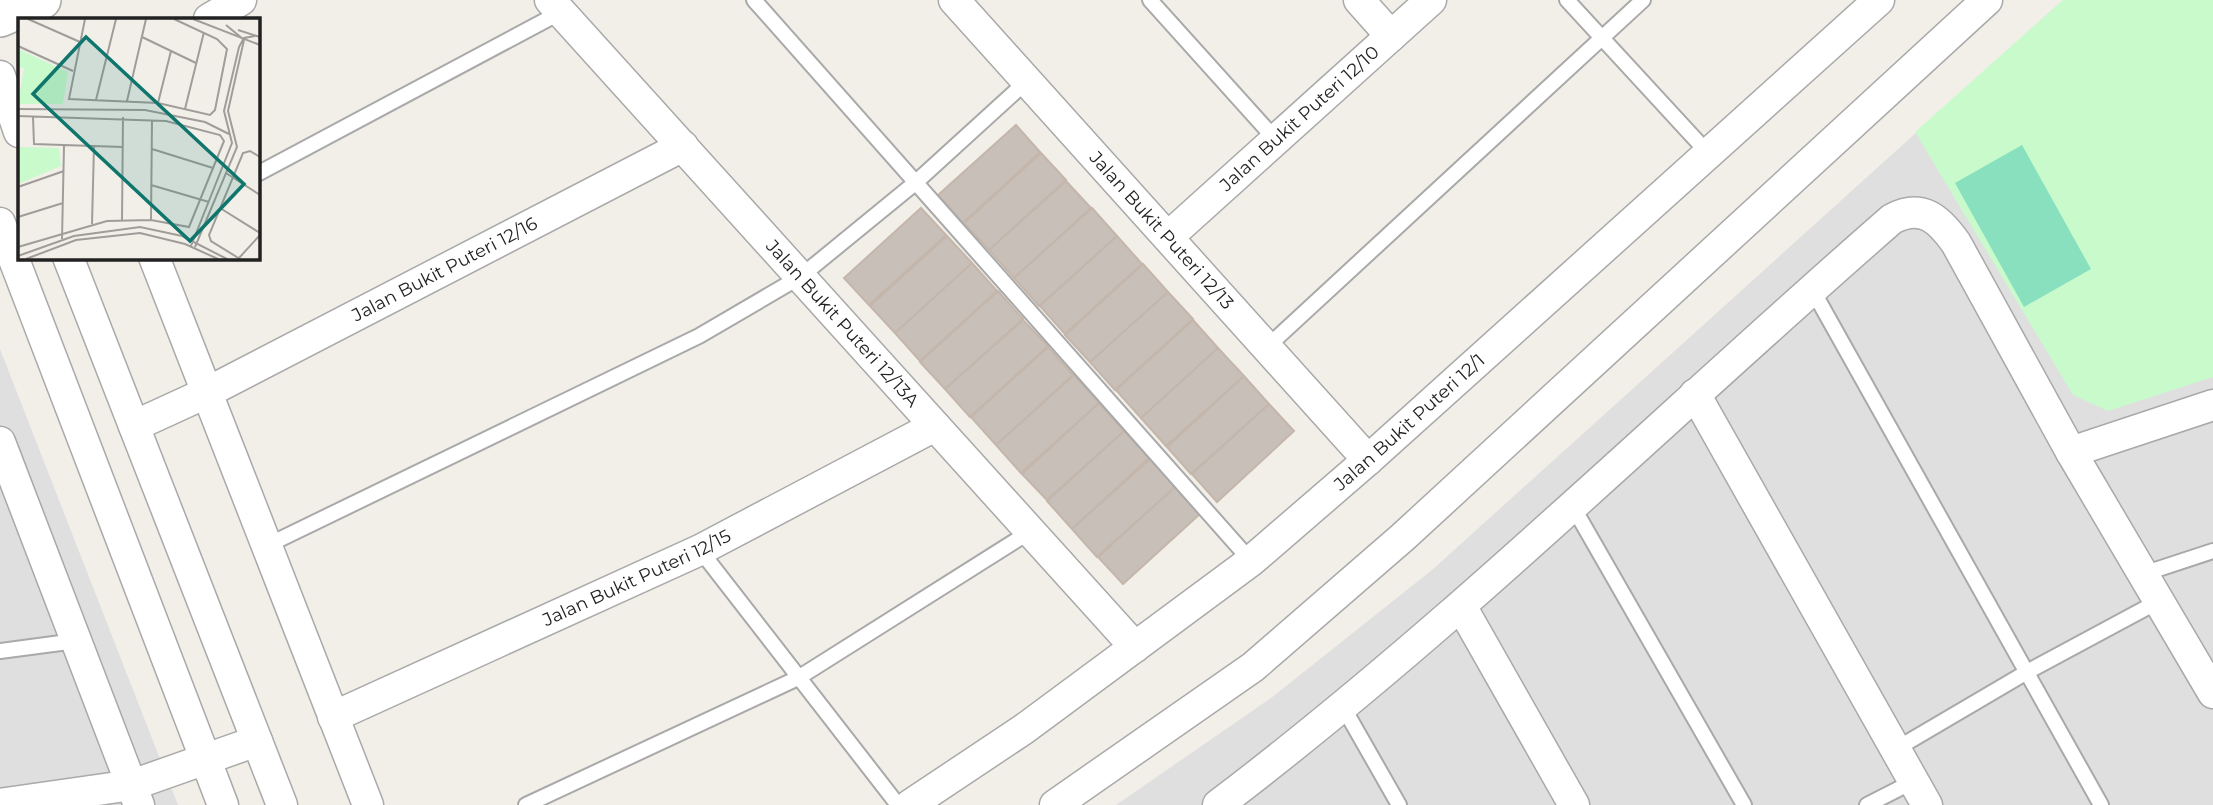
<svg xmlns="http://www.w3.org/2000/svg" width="2213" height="805" font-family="Montserrat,sans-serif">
  <rect width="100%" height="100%" fill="#f2efe9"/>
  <path fill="#e0dfdf" d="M2063,0h150v805h-1097l155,-107 161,-128z
    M0,349l178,456h-178z"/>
  <path fill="#c8facc" d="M2063,0h150v377l-105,34 -35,-16 -158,-263z"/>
  <path fill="#88e0be" d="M2022,145l69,124 -67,38 -69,-124z"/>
  <path fill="#c7bfb8" stroke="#c4b6ab" stroke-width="2" d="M1016,125l24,27 -77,71 -25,-28z
    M1041,153l25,27 -77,70 -25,-27z
    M1066,181l25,27 -77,70 -25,-28z
    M921,208l25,27 -77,70 -25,-27z
    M1092,208l25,28 -78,70 -25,-28z
    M947,236l25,27 -77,70 -25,-27z
    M1117,236l25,28 -77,70 -25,-28z
    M972,263l25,28 -77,70 -25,-28z
    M1143,264l25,28 -78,70 -25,-27z
    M998,291l25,28 -78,70 -25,-27z
    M1168,292l25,27 -78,71 -25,-28z
    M1023,320l25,26 -78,71 -25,-28z
    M1193,320l25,28 -77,70 -25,-28z
    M1048,347l25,28 -77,70 -25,-28z
    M1218,348l26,28 -78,70 -25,-28z
    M1074,375l25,28 -78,70 -25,-28z
    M1244,376l25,28 -78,70 -24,-27z
    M1099,403l25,28 -77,69 -25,-26z
    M1269,404l25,27 -77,71 -25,-28z
    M1124,431l25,27 -77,71 -25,-28z
    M1150,459l25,28 -78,70 -25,-28z
    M1175,487l25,27 -77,70 -25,-27z"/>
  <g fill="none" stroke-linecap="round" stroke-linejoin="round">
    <defs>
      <path id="service" d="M754,0l497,561
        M1150,0l126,140
        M1567,0l141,153
        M257,174l304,-162
        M1812,289l289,516
        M1267,347l376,-347
        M1572,505l172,300
        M266,546l433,-210 101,-59 115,-94 112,-102
        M700,550l198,255
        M2143,574l70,-23
        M0,651l76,-10
        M1342,705l57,100
        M1896,749l131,-77 132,-71
        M526,805l272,-127 233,-147
        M1867,805l47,-24"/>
      <g id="minor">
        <path id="s1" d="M550,0l585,647"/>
        <path id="s2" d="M954,0l414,460"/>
        <path d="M1359,0l32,36"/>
        <path d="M209,19l32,-19"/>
        <path d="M0,76l19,56"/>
        <path d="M0,223l223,582"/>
        <path id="s3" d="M1168,237l263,-237"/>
        <path d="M68,257l214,548"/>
        <path d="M154,257l214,548"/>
        <path d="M1695,394l232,411"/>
        <path id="s4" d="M134,426l72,-33 477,-247"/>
        <path d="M0,442l139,363"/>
        <path d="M2071,452l142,-47"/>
        <path d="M1461,606l113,199"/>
        <path id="s5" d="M333,717l367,-167 235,-124"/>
        <path d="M0,804l132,-19 125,-44"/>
        <path id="s6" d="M910,805l114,-76 227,-168 117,-101 511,-460"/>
        <path d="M1055,805l198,-138 150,-130 584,-537"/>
        <path d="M1218,805c237,-180 450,-391 674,-586 30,-16 47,0 64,24l115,209 142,241"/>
      </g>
      <path id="tertiary" d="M0,18l42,-18"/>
    </defs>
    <use href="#service" stroke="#a9a9a9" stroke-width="18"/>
    <use href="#minor" stroke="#a9a9a9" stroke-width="33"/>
    <use href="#tertiary" stroke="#a9a9a9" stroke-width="40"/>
    <use href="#service" stroke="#fff" stroke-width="14"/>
    <use href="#minor" stroke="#fff" stroke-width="30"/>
    <use href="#tertiary" stroke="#fff" stroke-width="37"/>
  </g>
  <g text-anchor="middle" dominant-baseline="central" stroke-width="6" stroke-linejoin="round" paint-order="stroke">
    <g font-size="18" fill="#222" stroke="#fff">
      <text stroke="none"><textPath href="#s3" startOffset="177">Jalan Bukit Puteri 12/10</textPath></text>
      <text stroke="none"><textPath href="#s2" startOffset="310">Jalan Bukit Puteri 12/13</textPath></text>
      <text stroke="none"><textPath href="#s4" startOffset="348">Jalan Bukit Puteri 12/16</textPath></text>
      <text stroke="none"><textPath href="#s1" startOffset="436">Jalan Bukit Puteri 12/13A</textPath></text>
      <text stroke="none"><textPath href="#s6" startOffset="630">Jalan Bukit Puteri 12/1</textPath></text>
      <text stroke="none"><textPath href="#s5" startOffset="334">Jalan Bukit Puteri 12/15</textPath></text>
    </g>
  </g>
  <g transform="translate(18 18)">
    <rect width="242" height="242" fill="#f2efe9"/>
    <path d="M0,31l50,23 -5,32h-45l6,-36 -6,-1zM0,129l41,1 2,18 -43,18z" fill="#c8facc"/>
    <path fill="none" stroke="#9f9d99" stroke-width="2" d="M10,1l52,23M67,1l-16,80 89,4 52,12 5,-5 12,-61 -10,-10 -43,-20M175,1l67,26M220,12l22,7M124,19l54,26M0,28l55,25M78,82l20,-81M109,83l19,-82M140,85l13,-52M0,91l127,1 60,12 24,12M167,91l19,-77M0,98l148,5 54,14 4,6 -35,86 -38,-7 -44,1 -89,26M15,99l1,27 89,3M134,131l61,19M208,155l34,22M133,167l58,17M0,169l46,-16M202,190l40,25M0,199l45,-14M104,202l1,-103M133,202l1,-100M74,206l2,-78M44,221l2,-93M173,228l41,-103 -8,-32 15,-64 5,-9 11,-2M177,229l42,-100 -9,-36 16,-71 -18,-15M0,238l56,-20 66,-9 42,9 45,23M221,240l21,-23M8,241l50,-19 64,-7 45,11 33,15M222,241l-29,-18 -2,-6 34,-82 7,-2 10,6"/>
    <path fill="#0f766e" fill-opacity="0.15" stroke="#0f766e" stroke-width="3.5" d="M68,19l158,147 -54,57 -157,-147z"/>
    <rect width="242" height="242" fill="none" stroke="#222" stroke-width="3.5"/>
  </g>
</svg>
